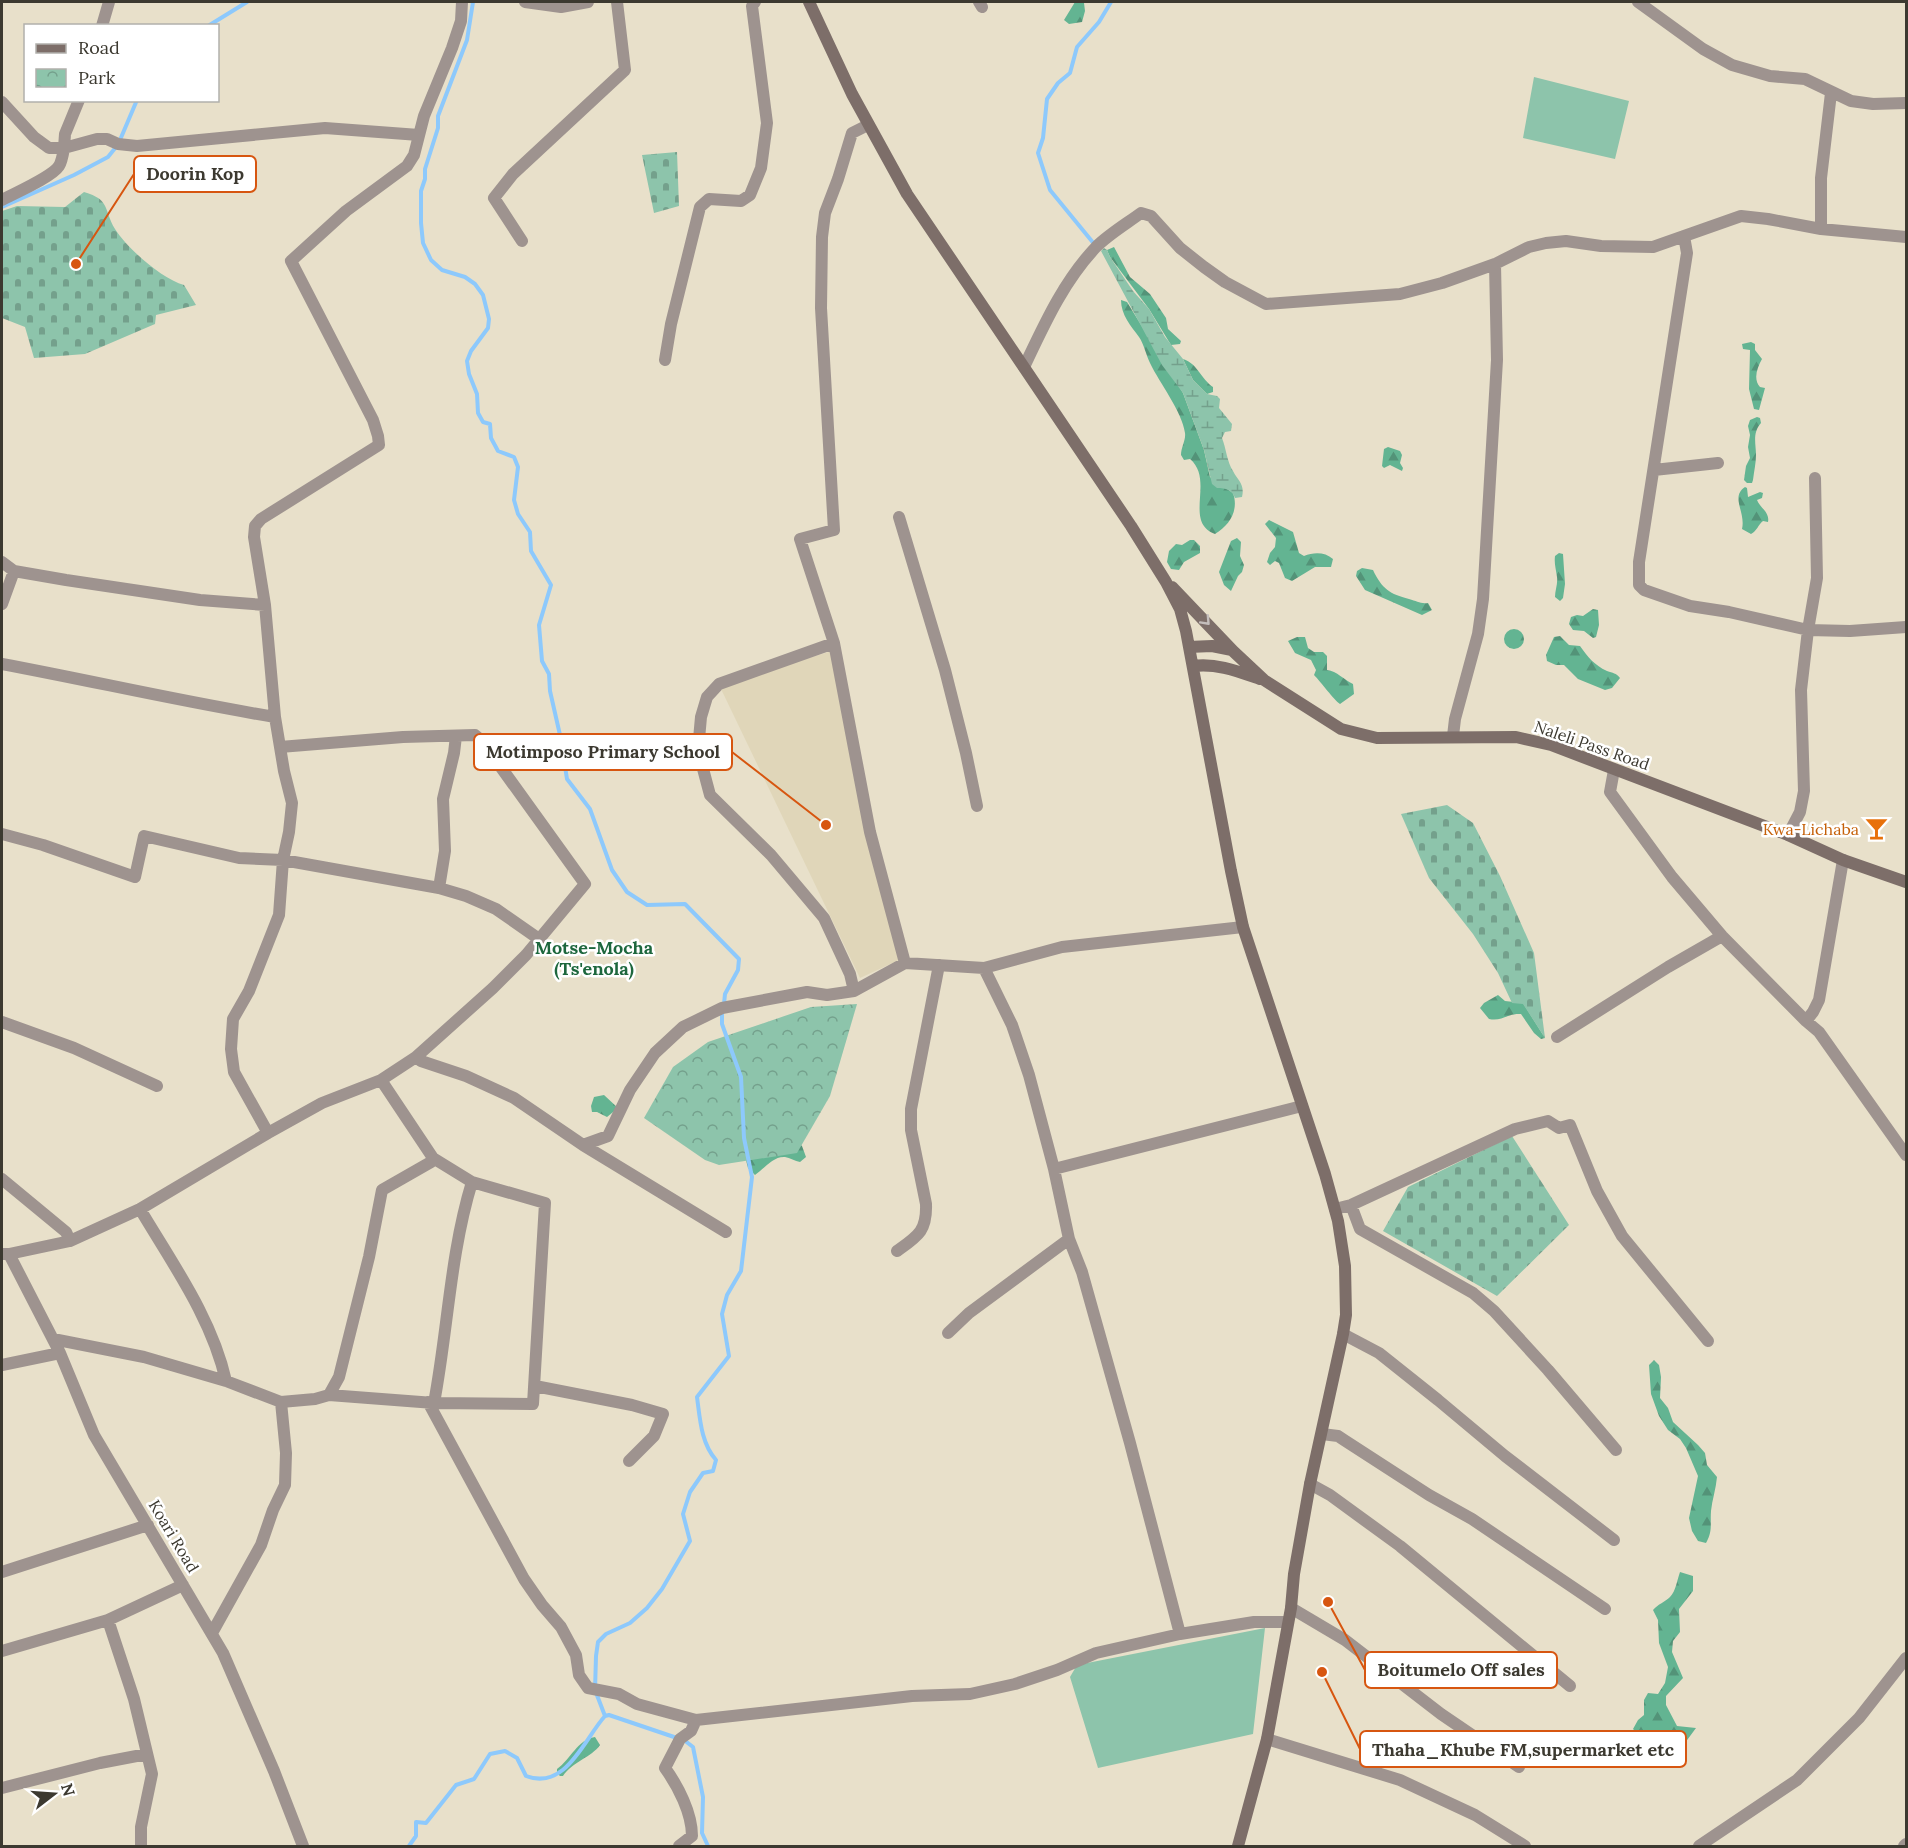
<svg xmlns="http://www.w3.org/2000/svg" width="1908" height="1848" font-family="Lora,serif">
  <defs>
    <pattern id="forest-firs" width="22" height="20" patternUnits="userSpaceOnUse" patternTransform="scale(1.5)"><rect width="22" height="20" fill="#63b492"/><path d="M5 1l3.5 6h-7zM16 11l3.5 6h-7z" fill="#539378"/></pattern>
    <pattern id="wetland-marsh" width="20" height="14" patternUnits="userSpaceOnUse" patternTransform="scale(1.5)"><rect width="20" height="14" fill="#8dc4ab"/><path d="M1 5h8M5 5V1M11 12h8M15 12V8" fill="none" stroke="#74a08c"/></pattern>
    <pattern id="cemetery-stones" width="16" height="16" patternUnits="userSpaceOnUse" patternTransform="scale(1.5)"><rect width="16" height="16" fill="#8dc4ab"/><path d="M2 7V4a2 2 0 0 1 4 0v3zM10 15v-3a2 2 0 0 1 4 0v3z" fill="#74a08c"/></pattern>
    <pattern id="park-crowns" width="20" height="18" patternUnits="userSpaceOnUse" patternTransform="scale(1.5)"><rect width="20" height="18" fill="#8dc4ab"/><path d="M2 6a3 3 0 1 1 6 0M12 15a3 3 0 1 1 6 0" fill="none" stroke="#74a08c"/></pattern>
  </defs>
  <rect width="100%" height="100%" fill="#e8e0ca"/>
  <path fill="#e0d6b9" d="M832,651l67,309 -39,18 -139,-289 45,-18z"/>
  <path fill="#8dc4ab" d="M1534,77l95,24 -14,58 -92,-21z
    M1265,1628l-12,106 -155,34 -28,-91 7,-12z"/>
  <path fill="url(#forest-firs)" d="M1075,2l9,1 1,8 -3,11 -13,2 -5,-4z
    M1114,247l16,30 20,17 16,24 2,11 13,12 -1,3 -9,1 -22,-36 -39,-52 -3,-7z
    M1121,300l6,2 56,91 21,57 6,27 23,16c6,17 -3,32 -18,41 -32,-12 0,-54 -25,-75l-6,1 -3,-5c0,-8 5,-15 4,-22 -3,-22 -25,-49 -35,-70 -4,-8 -6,-19 -11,-26 -8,-11 -18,-22 -18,-37z
    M1751,342l4,2v6l7,9c-5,9 -9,20 -2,28l5,1 -6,22 -5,-1 -5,-20 1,-39 -7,-1 -1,-5z
    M1183,359c15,5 18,20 30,28v5l-6,2 -14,-14z
    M1757,417l3,1 1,5c-9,10 -5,21 -5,32 0,8 -2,16 -3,25l-1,3h-5l-3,-3 2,-14 4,-8 -2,-11 2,-12 -2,-9 2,-6z
    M1388,447l12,4 2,4 -2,8 3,5 -1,3 -12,-6 -6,3 -2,-2 2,-17z
    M1745,487l2,1 1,9 12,-5 3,1 -1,5 -5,2c3,8 13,12 11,22l-5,-1c-5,4 -6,10 -12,13l-9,-5c4,-17 -12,-32 3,-42z
    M1269,520l24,12 6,21 5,3c10,-4 21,-4 29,3l-2,8h-16l-23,14 -7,-3 -6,-15 -4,-2 -5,4 -3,-3 3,-9 5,-6 1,-9 -11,-14z
    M1237,538l4,4 -1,14 4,9 -2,7 -4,4 -7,15 -7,-6 -5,-13 12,-31z
    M1190,540h4l6,6v7l-16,9 -5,8 -8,-1 -4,-7 2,-11 7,-7 6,1z
    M1559,553l4,1 2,30 -2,14 -3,3 -5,-4c0,-7 3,-13 2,-20 -1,-8 -3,-13 -2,-21z
    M1362,568l11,2c9,19 17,24 36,29 8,2 11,5 19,4l4,7 -10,5 -57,-25 -9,-14 1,-5z
    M1593,609l5,1 1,15 -3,12 -3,1 -9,-7 -11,-1 -4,-6 2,-7 6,-2 6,1z
    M1504 639a10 10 0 1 1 20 0a10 10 0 1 1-20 0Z
    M1560,636l9,9 11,1c8,11 14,19 27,25 6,2 9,2 13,7l-8,10 -7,2 -27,-11 -14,-14h-8l-9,-4 -1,-6 8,-18z
    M1297,637h8l3,11 6,4h9l4,4v14c10,1 17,10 26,14l1,10 -14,10c-6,-4 -19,-22 -26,-29l2,-5 -5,-10 -16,-7 -7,-12z
    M1498,995l7,6 18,2 22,35 -4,1 -7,-6 -13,-19c-14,-1 -19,8 -32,5l-9,-11 4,-5z
    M604,1095l14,13 -11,9 -10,-5h-5l-1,-6 3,-9z
    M792,1136l10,10 4,11 -6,5c-5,-1 -10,-4 -15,-5 -12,-1 -21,12 -30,18l-7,-7 -3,-12z
    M1654,1360l5,5 2,12 -1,21 8,10 5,14 25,23 7,8 2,12 10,12c-1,12 -5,23 -6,34 -1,13 2,20 -5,32l-8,-2 -6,-10 -3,-13 9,-42 -12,-28 -6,-9 -12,-9 -9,-14 -8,-22 -2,-29z
    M1680,1572l13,4v15l-14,18 1,23 -7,9 -1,11 11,26 -17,18v9l11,21 19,2 -17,23 -5,12 -12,-3 -9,4 -4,-11v-8l-16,-16 5,-9 6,-5v-15l4,-7 10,1 7,-11 3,-16 -9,-24 -1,-23 -5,-10c5,-6 12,-8 17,-13 6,-6 7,-17 10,-25z
    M595,1737l5,8c-8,12 -28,17 -37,31h-3l-3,-3v-4c14,-10 20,-29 38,-32z"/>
  <path fill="url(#wetland-marsh)" d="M1104,248l3,2 3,7 23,34 16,18 16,28 18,22 10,21 14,14 10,2 3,3 -1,9 13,16 -1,7 -6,1 -3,6c4,10 5,24 11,33 5,10 12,13 9,26l-7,1c-3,-8 -9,-10 -18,-10l-5,-4 -8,-34 -21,-57 -21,-28 -61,-114z"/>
  <path fill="url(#cemetery-stones)" d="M677,152l2,54 -25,7 -12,-58z
    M84,192c27,8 19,17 31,37 12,19 47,50 69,56l12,20 -40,10 -1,9 -70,30 -51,4 -9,-31 -23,-9v-107l15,-5 48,1z
    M1447,805l26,18 27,53 34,77 11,85 -22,-34 -11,-1 -14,-30 -25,-39 -44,-56 -28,-64z
    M1512,1136l57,89 -72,71 -114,-65 25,-44z"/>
  <path fill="url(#park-crowns)" d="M857,1004l-27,92 -33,57 -78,12 -14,-5 -61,-42 29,-51 35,-25 103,-35z"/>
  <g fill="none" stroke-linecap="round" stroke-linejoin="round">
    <path stroke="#8dc9fc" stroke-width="4" d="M473,2l-6,38 -29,76v12l-13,41v10l-4,12v32l2,20 8,17 11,10 23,7 10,7 8,11 6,24 -1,9 -17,23 -4,10 2,13 8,20 1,19 5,9 7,2 1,14 7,13 16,6 4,10 -4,33 4,14 12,18 1,19 20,34 -12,40 3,36 7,13 1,17 10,44 7,44 23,30 22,61 15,22 20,13 38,-1 54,55 -1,11 -13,24 -1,10
      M208,26l39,-24
      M120,140l17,-40
      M2,207l72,-32 34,-18 8,-10
      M1095,245l-45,-55 -12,-37 5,-15 4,-39 11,-16 12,-10 7,-26 22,-25 12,-20
      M605,1716l4,-1 68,23
      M684,1740l9,7 10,50 -1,36 6,13
      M409,1846l7,-10v-14l10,1 30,-38 18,-6 16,-25 15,-3 12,7 9,18c40,15 58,-37 79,-60l-10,-26 1,-34 2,-14 8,-8 24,-11 17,-15 15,-19 28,-48 -7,-27 7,-22 13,-19 10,-2 3,-11c-15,-17 -16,-41 -19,-63l32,-41 -7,-42 5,-19 14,-24 11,-94 -8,-39 -3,-61 -19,-53v-13"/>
    <path stroke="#9e938f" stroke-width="12" d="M525,2l36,5 27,-5
      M979,2l3,5
      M1638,2l65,47 29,16 38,11 35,3 46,22 22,3 33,-1
      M102,26l7,-24
      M2,102l32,35 15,11h15l1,-14 14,-34
      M868,125l-16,8 -14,46 -13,34 -3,24 -1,71 13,222 -34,9 34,104 36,189 35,131
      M2,200c13,-7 50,-23 57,-34 3,-5 4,-12 5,-18l33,-9h10l11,5 19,2 188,-18 94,7
      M1821,229v-51l10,-85
      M1684,236l3,17 -48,309v23l5,5 46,16 39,6 79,18 42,1 56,-4
      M522,241l-28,-43 19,-24 112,-104 -8,-68
      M665,360l6,-36 29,-117 9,-8 32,2 9,-6 11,-27 6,-45 -15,-117 3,-4
      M1024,367c20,-42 39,-85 72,-120 13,-13 30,-23 45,-34l10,3 29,32 24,19 21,15 41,22 134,-10 42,-11 53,-19 34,-17 17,-4 20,-2 35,5 52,1 88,-31 27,3 53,10 85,8
      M1654,470l64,-7
      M899,517l46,153 21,83 11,53
      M2,562l12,9 52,9 134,20 65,5
      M2,604l12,-33
      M834,643l-115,41 -12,13 -6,20 -3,33 12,45 61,60 53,63 26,56 4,17
      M2,664c91,17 181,38 273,53
      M1453,736l2,-17 23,-85 5,-35 14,-239 -2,-96
      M1614,770l-4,22 62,85 50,59 84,85 13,11 87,123
      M2,834l41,11 92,32 9,-41 95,22 44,2 156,28 27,8 30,13 43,30
      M1788,835l12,-23 4,-21 -3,-101 7,-60 9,-52 -2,-100
      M439,888l6,-37 -2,-52 11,-46 2,-17
      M984,968l28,57 17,50 25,94 15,70 13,33 48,171 50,191
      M1806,1021l7,-9 6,-12 24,-140
      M2,1022l72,26 83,38
      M1557,1037l111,-70 54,-31
      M416,1057l5,4 45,15 48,22 69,47 143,87
      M268,1133l-34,-61 -3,-23 2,-30 16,-28 30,-76 4,-55 6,-28 3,-29 -8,-32 -9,-54 -10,-112 -11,-68 1,-11 6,-7 118,-74 -1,-9 -5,-16 -82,-159 55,-50 61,-45 7,-11 10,-39 28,-68 9,-27 1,-19
      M583,1145l25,-9 22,-46 25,-37 28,-26 39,-19 85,-16 20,3 27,-4 51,-28 79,5 78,-21 181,-20
      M1054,1169l248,-63
      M2,1179l64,53 4,9
      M1351,1205l9,24 113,64 21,18 54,59 68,80
      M140,1209c32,54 72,109 86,172
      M1335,1209l16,-4 164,-76 33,-8 11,7 11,-3 27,66 25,45 86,105
      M897,1251c21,-15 30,-20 29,-47l-15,-74v-21l28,-144
      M3,1254h6l51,99 34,82 129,218 51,118 29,75
      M9,1254l61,-13 70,-32 128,-76 54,-30 59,-23 35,-23 77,-69 33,-33 59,-71 -103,-143 -7,-6 -72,2 -123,10
      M948,1333l21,-20 100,-74
      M1343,1334l36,19 59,47 67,56 109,84
      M53,1339l91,18 82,24 55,21 34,-3 14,-4 105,8 99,1 12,-201 -73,-21 -39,-24 -52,-78
      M2,1365l58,-12
      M535,1386l97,19 31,9 -9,22 -25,25
      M329,1395l10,-18 30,-120 13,-67 49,-28 2,-4
      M428,1402l96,177 18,26 19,22 15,28 3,20 9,13 31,6 18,10 59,16 216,-24 58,-2 45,-10 42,-14 39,-17 84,-19 74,-12h33
      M434,1403c14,-74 16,-149 38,-221
      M1322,1434l16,2 6,4 85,55 43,24 133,90
      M1310,1484l20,11 70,51 170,140
      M2,1572l146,-47
      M1291,1608l54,32 96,74 78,53
      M108,1620l26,79 18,75 -11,53v19
      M212,1633l49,-88 12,-35 12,-25 1,-32 -5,-51
      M2,1651l106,-31 75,-35
      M1267,1739l133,41 75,35 50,31
      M2,1788l98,-25 47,-9
      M679,1846l13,-10c0,-23 -14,-50 -27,-68l15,-29 11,-8 5,-11
      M1699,1846l98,-66 62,-62 47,-60
      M1904,1846l2,-2"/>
    <path stroke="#7d6e69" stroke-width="12" d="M809,2l43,92 55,100 224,332 35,56 14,27 6,22 45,240 12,56 82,247 13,47 7,45 1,49 -3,19 -33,150 -16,90 -3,34 -24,131 -29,107
      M1172,587l61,64 31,29 77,49 36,9 139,-1 35,8 237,90 55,25 63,22
      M1189,647l23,-1 20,4
      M1193,666c24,-3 44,5 67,13"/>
  </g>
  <defs><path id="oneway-chevron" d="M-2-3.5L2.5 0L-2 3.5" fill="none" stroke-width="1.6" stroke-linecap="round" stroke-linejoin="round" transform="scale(1.5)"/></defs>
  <use stroke="#c4bebc" href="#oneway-chevron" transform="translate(1206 621) rotate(47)"/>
  <defs>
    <symbol id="bar-bare" viewBox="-9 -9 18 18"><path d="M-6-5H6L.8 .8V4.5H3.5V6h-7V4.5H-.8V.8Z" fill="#e8710a" stroke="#fff" stroke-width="2.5" paint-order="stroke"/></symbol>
  </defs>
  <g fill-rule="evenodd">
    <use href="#bar-bare" x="1860" y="812" width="33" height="33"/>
  </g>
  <g text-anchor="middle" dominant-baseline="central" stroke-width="5" stroke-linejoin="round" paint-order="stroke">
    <g font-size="16" fill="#3c3930" stroke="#fff">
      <text transform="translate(1592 745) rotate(19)">Naleli Pass Road</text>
      <text transform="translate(174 1536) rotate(59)">Koari Road</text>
    </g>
    <g font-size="16" fill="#c56008" stroke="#fff" text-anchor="end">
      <text x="1859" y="829">Kwa-Lichaba</text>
    </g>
    <g font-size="18" font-weight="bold" fill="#1d673d" stroke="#fff">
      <text x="594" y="947">Motse-Mocha<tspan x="594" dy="21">(Ts'enola)</tspan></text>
    </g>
  </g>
  <path fill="none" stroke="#d75610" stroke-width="2" d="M76 264L134 174M826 825L732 752M1328 1602L1365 1670M1322 1672L1360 1749"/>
  <g fill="#d75610" stroke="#fff" stroke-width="2">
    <circle cx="76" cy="264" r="6"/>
    <circle cx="826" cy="825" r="6"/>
    <circle cx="1328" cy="1602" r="6"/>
    <circle cx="1322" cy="1672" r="6"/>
  </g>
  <g fill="#fff" stroke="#d75610" stroke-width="2">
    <rect x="134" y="156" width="122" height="36" rx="6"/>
    <rect x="474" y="734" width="258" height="36" rx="6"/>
    <rect x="1365" y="1652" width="192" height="36" rx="6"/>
    <rect x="1360" y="1731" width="326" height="36" rx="6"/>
  </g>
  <g font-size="18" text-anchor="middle" font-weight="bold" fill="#3c3930">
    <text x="195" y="180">Doorin Kop</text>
    <text x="603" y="758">Motimposo Primary School</text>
    <text x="1461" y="1676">Boitumelo Off sales</text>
    <text x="1523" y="1756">Thaha_Khube FM,supermarket etc</text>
  </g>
  <rect width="1908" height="1848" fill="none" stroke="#3c3930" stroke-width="6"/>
  <rect x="24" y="24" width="195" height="78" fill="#ffffff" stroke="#b1b0ac" stroke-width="1.5"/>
  <rect x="36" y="44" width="30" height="9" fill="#7d6e69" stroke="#b1b0ac" stroke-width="1.5"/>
  <text x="78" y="54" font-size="18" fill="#3c3930">Road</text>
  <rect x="36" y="69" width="30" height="18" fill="url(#park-crowns)" stroke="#b1b0ac" stroke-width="1.5"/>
  <text x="78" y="84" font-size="18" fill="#3c3930">Park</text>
  <g transform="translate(54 1794) rotate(73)" stroke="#ffffff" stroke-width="4.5" paint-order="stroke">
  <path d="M0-4.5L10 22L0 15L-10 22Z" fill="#3c3930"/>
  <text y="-9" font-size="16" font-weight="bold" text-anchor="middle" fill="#3c3930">N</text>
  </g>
</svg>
